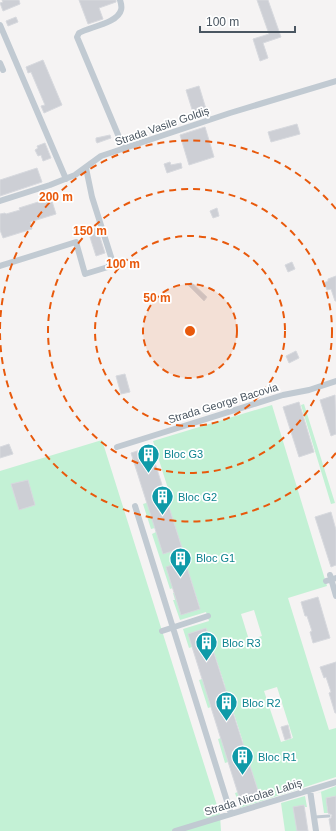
<svg xmlns="http://www.w3.org/2000/svg" width="336" height="831" font-family="Helvetica,sans-serif">
  <rect width="100%" height="100%" fill="#f5f3f3"/>
  <path fill="#c3f1d5" fill-rule="evenodd" d="M304,404l31,99 -4,1 -30,-99z
    M272,405l55,181 -39,12 41,132 7,-2v49l-96,31 -5,-15 3,-1 3,11 19,-6 -16,-51 -19,6 3,10 -3,1 -7,-24 3,-1 3,11 19,-7 -16,-50 -19,5 3,10 -3,1 -9,-28 3,-1 5,13 18,-6 -19,-58 -18,6 4,13 -3,1 -6,-19 26,-8 -3,-9 -26,8 -7,-20h2l-2,-7h1l26,15 -15,-47 -12,27 -3,1 -18,-55 4,-2 26,16 -15,-47 -12,27 -4,1 -8,-25 27,-9 -17,-54zM254,610l8,26 -13,4 -8,-26zM277,687l16,51 -12,4 -17,-51z
    M102,440l118,375 1,16h-221v-360z
    M336,786v10l-10,2 2,15h-4l-3,-21 -6,2z
    M305,796l2,11h-2l-1,-2 -7,26h-12l-4,-28z"/>
  <path fill="#cdcfd5" stroke="#d7d9de" d="M2,0h17l1,4 -17,7 -3,-8 3,-1z
    M79,0h37v2l-17,6 4,11 -15,5z
    M257,0h11l13,37 -18,6 5,15 -8,3 -7,-22 16,-5z
    M16,17l2,5 -10,4 -2,-5z
    M43,60l19,45 -18,8 -3,-7 4,-1 -14,-33 -3,1 -2,-6z
    M199,86l7,23 -5,2 1,5 -7,3 -9,-29z
    M297,124l3,10 -29,8 -3,-10z
    M205,127l9,30 -25,8 -9,-30z
    M110,135l1,3 -14,5 -1,-2v-3z
    M45,143l6,15 -8,3 -2,-6 -3,1 -3,-6 3,-2 -1,-2z
    M170,162l1,3 10,-2 1,5 -15,5 -3,-9z
    M37,168l5,14 -42,14v-16z
    M51,198l5,16 -26,8 2,7 -29,9 -3,-8v-16l5,-1 1,1 14,-4 -1,-2z
    M217,208l2,8 -6,2 -3,-7z
    M97,228l8,25 -9,3 -8,-25z
    M292,262l3,7 -7,3 -3,-7z
    M336,276v25h-1l-4,-12 -4,1 -3,-7 4,-2v-2z
    M191,282l16,15 -3,4 -16,-16z
    M296,351l3,7 -10,5 -3,-7z
    M125,374l5,18 -9,2 -5,-18z
    M335,395l1,39 -5,2 -11,-36z
    M299,402l15,50 -15,5 -16,-50z
    M9,444l4,10 -13,4v-11z
    M150,447l32,101 -19,6 -32,-101z
    M28,480l7,25 -16,5 -8,-26z
    M331,512l5,18v35l-5,2 -16,-50z
    M185,561l15,48 -19,6 -15,-48z
    M318,597l12,41 -17,5 -3,-11 2,-1 -5,-15h-2l-4,-14z
    M206,628l54,169 -19,6 -53,-169z
    M336,662v51h-1l-6,-20 2,-1 -5,-15 -2,1 -4,-11z
    M288,725l3,13 -6,2 -4,-13z
    M336,796v35h-5l-2,-12 2,-1 1,-3 -4,-2 -2,-15z
    M304,805l4,26h-11l-4,-24z"/>
  <g fill="none" stroke-linecap="round" stroke-linejoin="round">
    <path stroke="#c1cad2" stroke-width="3" d="M315,817l14,-1"/>
    <path stroke="#c1cad2" stroke-width="6" d="M120,0c1,3 2,7 1,10 -3,13 -32,17 -42,23l-2,4 47,112
      M0,25l66,154
      M0,63l3,7
      M0,201l50,-16 25,-10 26,-19 129,-43 106,-32
      M0,266l76,-24 9,32 23,-7 4,-7 -20,-63 -6,-29
      M117,447l166,-52 26,-5 27,-9
      M135,506l96,308
      M330,575l6,21
      M326,581l10,-3
      M162,631l46,-15
      M310,790l6,41
      M175,831l161,-49"/>
  </g>
  <circle cx="190" cy="331" r="47" fill="#e8590c" fill-opacity=".12"/>
  <g fill="none" stroke="#e8590c" stroke-width="2" stroke-dasharray="7 5">
    <circle cx="190" cy="331" r="47"/>
    <circle cx="190" cy="331" r="95"/>
    <circle cx="190" cy="331" r="142"/>
    <path d="M336 453A190 190 0 0 1 0 333M0 329A190 190 0 0 1 336 209"/>
  </g>
  <defs>
    <symbol id="building-pin" viewBox="-11 -11 22 30"><path d="M0 17L-7.5 6A9.5 9.5 0 1 1 7.5 6Z" fill="#0f9aa8" stroke="#fff"/><path d="M-4-6H4V6H1V3H-1V6H-4ZM-2.5-4.3h1.7v1.8h-1.7ZM.8-4.3h1.7v1.8H.8ZM-2.5-1h1.7V.8h-1.7ZM.8-1h1.7V.8H.8Z" fill="#fff"/></symbol>
  </defs>
  <g fill-rule="evenodd">
    <use href="#building-pin" x="136" y="442" width="25" height="34"/>
    <use href="#building-pin" x="150" y="484" width="25" height="34"/>
    <use href="#building-pin" x="168" y="546" width="25" height="34"/>
    <use href="#building-pin" x="194" y="630" width="25" height="34"/>
    <use href="#building-pin" x="214" y="690" width="25" height="34"/>
    <use href="#building-pin" x="230" y="744" width="25" height="34"/>
  </g>
  <g text-anchor="middle" dominant-baseline="central" stroke-width="3.5" stroke-linejoin="round" paint-order="stroke">
    <g font-size="11" fill="#4a5661" stroke="#fff">
      <text transform="translate(162 126) rotate(-19)">Strada Vasile Goldiș</text>
      <text transform="translate(223 403) rotate(-17)">Strada George Bacovia</text>
      <text transform="translate(253 797) rotate(-17)">Strada Nicolae Labiș</text>
    </g>
    <g font-size="11" fill="#0d838f" stroke="#fff" text-anchor="start">
      <text x="164" y="454">Bloc G3</text>
      <text x="178" y="497">Bloc G2</text>
      <text x="196" y="558">Bloc G1</text>
      <text x="222" y="643">Bloc R3</text>
      <text x="242" y="703">Bloc R2</text>
      <text x="258" y="757">Bloc R1</text>
    </g>
  </g>
  <circle cx="190" cy="331" r="6" fill="#e8590c" stroke="#fff" stroke-width="2"/>
  <g font-size="12" text-anchor="middle" font-weight="bold" fill="#e8590c" stroke="#fff" stroke-width="3.5" stroke-linejoin="round" paint-order="stroke">
    <text x="56" y="201">200 m</text>
    <text x="90" y="235">150 m</text>
    <text x="123" y="268">100 m</text>
    <text x="157" y="302">50 m</text>
  </g>
  <path d="M200 26v6h95v-6" fill="none" stroke="#4a5661" stroke-width="2"/>
  <text x="206" y="26" font-size="12" fill="#4a5661" stroke="#ffffff" stroke-width="3" paint-order="stroke">100 m</text>
</svg>
